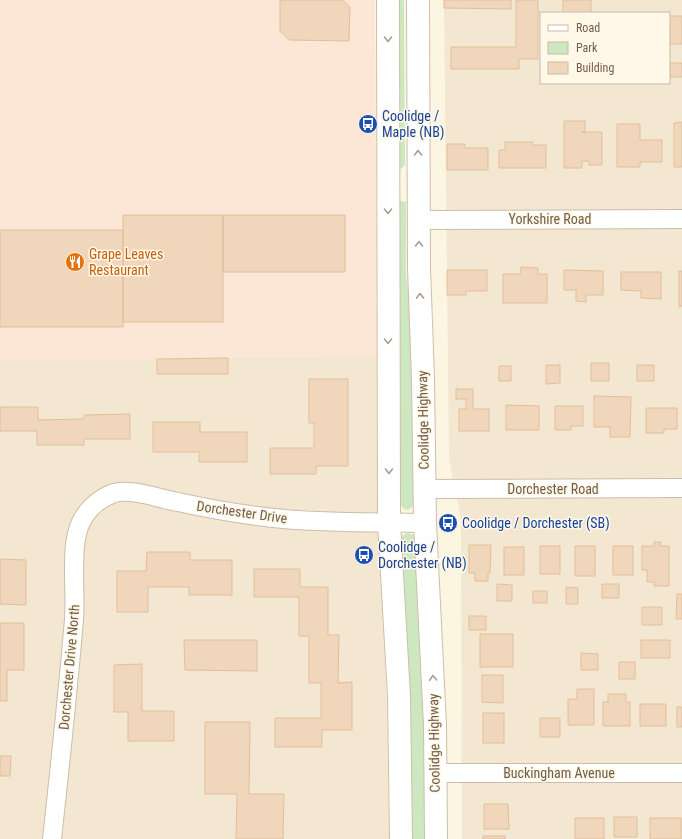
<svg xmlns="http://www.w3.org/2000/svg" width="682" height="839" font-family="'Roboto Condensed',sans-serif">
  <rect width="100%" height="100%" fill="#fbf5e2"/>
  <path fill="#f3e7d1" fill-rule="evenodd" d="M444,0h238v839h-220l-1,-320 -12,-60zM541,13h128v70h-128z
    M377,357l1,105 9,250 2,127h-389v-480z"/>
  <path fill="#fce6d6" d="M0,0h375l2,357 -377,2z"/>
  <path fill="#cde8c1" d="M396,0h8l1,165 -4,4h-2z
    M397,200l9,2v73l5,39 4,191 -7,5 -4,-1 -5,-5z
    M407,533l7,2 2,5 8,163 3,136h-16l-11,-302z"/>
  <path fill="#f0d6ba" stroke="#e2be9b" d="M280,0h63l7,7 -1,34 -60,-1 -9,-9z
    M444,0h67v9l-67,-1z
    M516,0h22v59h-19v10h-68v-22h65z
    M563,0h28v13h-28z
    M669,16h13v28h-13z
    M669,63h13v14h-13z
    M564,121h21v11h-3h20v33h-13v-4h-7v7h-18z
    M682,122v45h-8v-44z
    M617,124h23v16h22v22h-22v5h-23z
    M505,142h28l-1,3h14v23h-47v-18h6z
    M447,144h18v4h23v22h-41z
    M123,215h100v107h-100z
    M223,215h122v57h-122z
    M0,230h123v97h-123z
    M521,267l17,1v6h9v29h-44v-29h17z
    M447,270h40v21h-21v4h-19z
    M564,270l39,1v24h-17v7l-10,-1v-11h-12z
    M679,271h3v35l-3,1z
    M621,272h40v27l-20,-1v-7l-20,-1z
    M228,358v16h-71v-15z
    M591,363h18v18h-18z
    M546,365h14v18l-14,1z
    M637,365h17v16h-17z
    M499,366h12v15h-12z
    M309,379h39v87h-32v8h-46v-26h44v-25h-5z
    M456,389h17v20h16v22h-30v-22h7v-10h-10z
    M594,396l37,1 -1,40h-20v-10h-16z
    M506,405l33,1v24h-33z
    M555,406h28v20h-12v4h-16z
    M0,407h38v13l46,-1v-4l46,-1v25h-46v6h-47v-14h-37z
    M646,408h31v21h-13v4h-18z
    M153,422h47v10h47v30h-48v-10h-46z
    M654,542h7l-1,4h9v40h-15v-4h-7v-12h-5v-24h12z
    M469,545h22l-1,28h-2v8h-13v-8h-6z
    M540,546h20v28h-20z
    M575,546h20v30h-20z
    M613,546h20v29h-20z
    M504,547h20v28h-20z
    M147,552h43v8h42v35h-43v-8h-41v25h-31v-41h29z
    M0,559l26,1v45l-26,-1z
    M254,569h46v18h28v48h11l-1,48 14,-1v48h-30v17h-47v-29h46v-35h-12v-47h-10v-39h-45z
    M497,584l15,1v16h-15z
    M602,584h17v14h-17z
    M566,587l12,1v16h-12z
    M533,591h14v12h-14z
    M677,594h5v25h-6z
    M642,607h20v18h-20z
    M469,616h17v14h-17z
    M0,623h24v47h-17v31h-7z
    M480,634h33v33h-33z
    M184,640h73v31l-72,-1z
    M641,640h29v18h-29z
    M581,653l17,1v16h-17z
    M619,662h16v17h-16z
    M142,664v47h32v30h-46v-29h-14v-47z
    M482,675h21v28l-21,-1z
    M577,689h17v36h-26v-26h9z
    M608,694h18v8h4v24h-27v-24h5z
    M640,704h26v22h-26z
    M677,707h5v20h-5z
    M483,713h21v30h-21z
    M540,718h20v19h-20z
    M205,722h45l-1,72h35l-1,45h-47l1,-45h-32z
    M0,756h11l-1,20h-10z
    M484,804h24l1,25h-25z
    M614,817h23v20h-23z
    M575,818h29v21h-29z
    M650,818h31v21h-31z
    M483,836h22v3h-22z"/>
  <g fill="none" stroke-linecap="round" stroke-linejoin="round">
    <defs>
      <path id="street" d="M419,220l263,-1
        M424,489l258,-1
        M435,773h247
        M52,839c8,-73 16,-147 22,-220 2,-26 -3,-61 3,-85 4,-19 18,-34 37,-41 17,-5 46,6 64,9 46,10 93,18 141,19 35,2 70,1 106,2"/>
      <path id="secondary" d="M388,0l1,522 10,174 2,143
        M418,0l1,268 4,110 2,145 10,202 1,114"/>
    </defs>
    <use href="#street" stroke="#ccbda9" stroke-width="20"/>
    <use href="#secondary" stroke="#cfbea7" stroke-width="24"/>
    <use href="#street" stroke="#fff" stroke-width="18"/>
    <use href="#secondary" stroke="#fff" stroke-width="22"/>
  </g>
  <defs><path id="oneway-chevron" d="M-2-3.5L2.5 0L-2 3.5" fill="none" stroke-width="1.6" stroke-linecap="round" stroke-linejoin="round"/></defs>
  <g stroke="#aa9e92">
    <use href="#oneway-chevron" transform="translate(388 39) rotate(90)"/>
    <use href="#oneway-chevron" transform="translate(418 153) rotate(-90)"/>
    <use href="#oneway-chevron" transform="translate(388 211) rotate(90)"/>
    <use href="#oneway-chevron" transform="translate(419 244) rotate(-90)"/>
    <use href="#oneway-chevron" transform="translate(420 296) rotate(-92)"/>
    <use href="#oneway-chevron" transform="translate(388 341) rotate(90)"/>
    <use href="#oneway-chevron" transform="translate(389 471) rotate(90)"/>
    <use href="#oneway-chevron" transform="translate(433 678) rotate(-93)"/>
  </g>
  <defs>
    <symbol id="bus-disc" viewBox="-11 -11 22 22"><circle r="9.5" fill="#1a4fb4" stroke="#fff8e8"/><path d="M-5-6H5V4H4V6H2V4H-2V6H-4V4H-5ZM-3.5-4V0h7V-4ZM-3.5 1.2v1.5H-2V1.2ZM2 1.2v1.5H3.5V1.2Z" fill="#fff"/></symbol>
    <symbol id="restaurant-disc" viewBox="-11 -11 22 22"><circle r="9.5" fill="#e8710a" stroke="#fff8e8"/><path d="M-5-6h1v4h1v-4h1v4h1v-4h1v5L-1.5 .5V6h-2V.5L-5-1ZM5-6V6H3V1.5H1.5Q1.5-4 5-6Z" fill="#fff"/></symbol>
  </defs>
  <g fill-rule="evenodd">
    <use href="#bus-disc" x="357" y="113" width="22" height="22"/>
    <use href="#restaurant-disc" x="64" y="251" width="22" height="22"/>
    <use href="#bus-disc" x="437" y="512" width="22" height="22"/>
    <use href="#bus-disc" x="353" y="544" width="22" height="22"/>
  </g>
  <g text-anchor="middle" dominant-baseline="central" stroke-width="3" stroke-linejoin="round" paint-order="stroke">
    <g font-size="14" fill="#164399" stroke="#fff8e8" text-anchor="start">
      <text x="382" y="116">Coolidge /<tspan x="382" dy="16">Maple (NB)</tspan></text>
      <text x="462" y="523">Coolidge / Dorchester (SB)</text>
      <text x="378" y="547">Coolidge /<tspan x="378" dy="16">Dorchester (NB)</tspan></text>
    </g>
    <g font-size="14" fill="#725d49" stroke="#fff8e8">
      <text x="550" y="219">Yorkshire Road</text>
      <text transform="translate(423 420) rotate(-91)">Coolidge Highway</text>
      <text x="553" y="489">Dorchester Road</text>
      <text transform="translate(242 512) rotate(8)">Dorchester Drive</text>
      <text transform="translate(69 667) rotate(-85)">Dorchester Drive North</text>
      <text transform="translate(434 743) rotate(-91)">Coolidge Highway</text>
      <text x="559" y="773">Buckingham Avenue</text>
    </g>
    <g font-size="14" fill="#c56008" stroke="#fff8e8" text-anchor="start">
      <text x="89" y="254">Grape Leaves<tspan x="89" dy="16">Restaurant</tspan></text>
    </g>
  </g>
  <rect x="540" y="12" width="130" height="72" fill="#fff8e8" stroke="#c7baa8"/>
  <rect x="548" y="25" width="20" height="6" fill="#ffffff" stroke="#c7baa8"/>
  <text x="576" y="32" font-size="12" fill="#725d49">Road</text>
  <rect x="548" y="42" width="20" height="12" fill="#cde8c1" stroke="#c7baa8"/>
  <text x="576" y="52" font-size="12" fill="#725d49">Park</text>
  <rect x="548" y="62" width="20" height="12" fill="#f0d6ba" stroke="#c7baa8"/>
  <text x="576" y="72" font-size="12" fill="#725d49">Building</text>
</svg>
